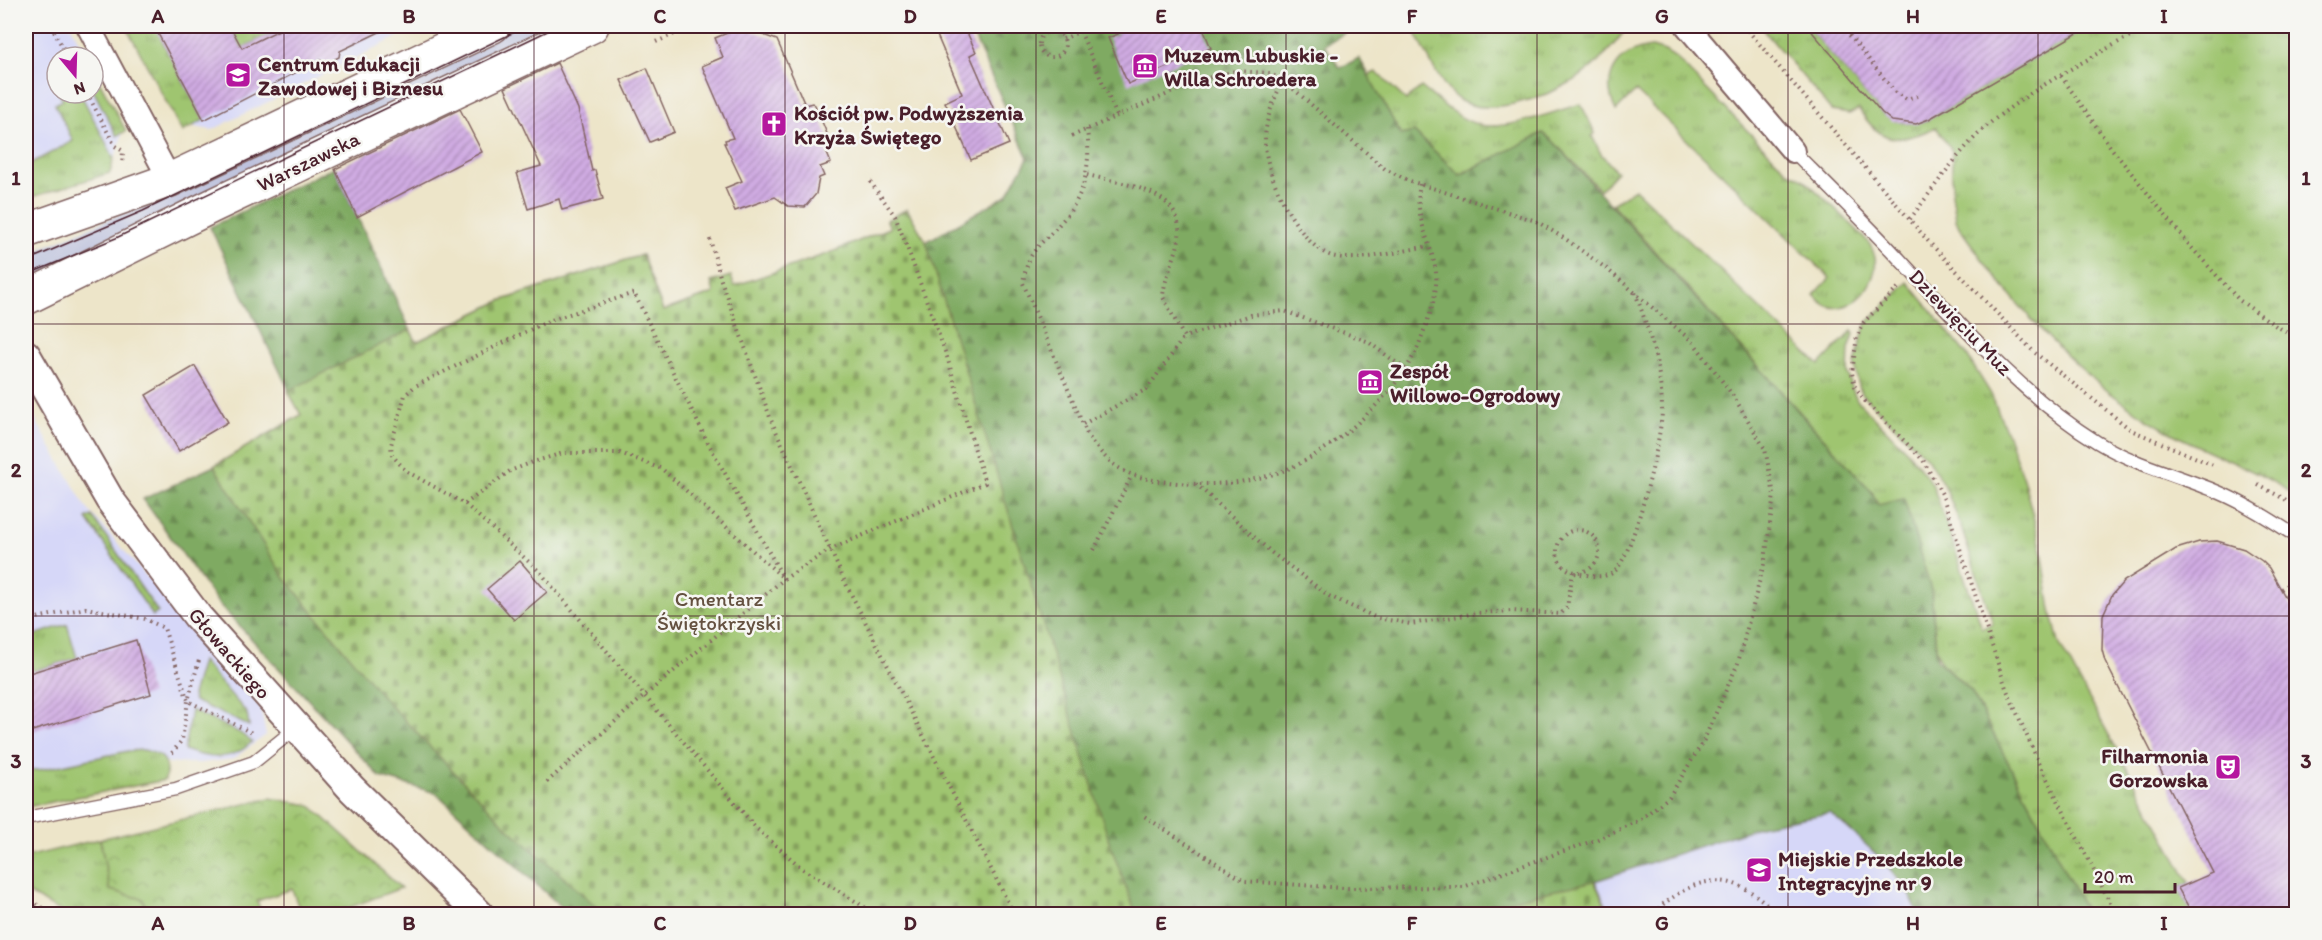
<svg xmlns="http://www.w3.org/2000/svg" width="2322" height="940" font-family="Itim,sans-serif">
  <defs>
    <pattern id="grass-tufts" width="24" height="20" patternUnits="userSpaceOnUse" patternTransform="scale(1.5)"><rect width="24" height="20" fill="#9fc570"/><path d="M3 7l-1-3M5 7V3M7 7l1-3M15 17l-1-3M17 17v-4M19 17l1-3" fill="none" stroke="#849f5c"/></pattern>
    <pattern id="forest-firs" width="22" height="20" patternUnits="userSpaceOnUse" patternTransform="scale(1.5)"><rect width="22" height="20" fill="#7faa62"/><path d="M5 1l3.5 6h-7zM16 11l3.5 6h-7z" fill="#6a8a51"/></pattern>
    <pattern id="cemetery-stones" width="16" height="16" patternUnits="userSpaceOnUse" patternTransform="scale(1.5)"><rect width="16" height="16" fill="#9fc570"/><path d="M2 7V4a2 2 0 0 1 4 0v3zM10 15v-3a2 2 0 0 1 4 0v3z" fill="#849f5c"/></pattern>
    <pattern id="park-crowns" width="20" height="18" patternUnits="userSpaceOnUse" patternTransform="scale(1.5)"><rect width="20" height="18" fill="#9fc570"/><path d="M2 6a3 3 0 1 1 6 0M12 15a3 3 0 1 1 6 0" fill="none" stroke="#849f5c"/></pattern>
    <pattern id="building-hatch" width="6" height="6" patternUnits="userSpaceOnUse" patternTransform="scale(1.5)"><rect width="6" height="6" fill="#d0ace3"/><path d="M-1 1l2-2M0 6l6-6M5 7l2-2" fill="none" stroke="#ab8bb8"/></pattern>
  </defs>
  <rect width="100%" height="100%" fill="#f6f6f2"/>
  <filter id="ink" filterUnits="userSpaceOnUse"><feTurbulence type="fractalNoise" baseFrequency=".0167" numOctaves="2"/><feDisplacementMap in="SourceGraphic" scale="12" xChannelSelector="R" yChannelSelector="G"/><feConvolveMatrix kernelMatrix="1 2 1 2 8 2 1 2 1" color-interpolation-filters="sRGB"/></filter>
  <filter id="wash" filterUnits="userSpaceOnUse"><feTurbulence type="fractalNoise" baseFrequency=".008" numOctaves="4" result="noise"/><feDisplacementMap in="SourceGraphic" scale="24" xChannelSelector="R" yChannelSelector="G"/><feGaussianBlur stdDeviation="1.35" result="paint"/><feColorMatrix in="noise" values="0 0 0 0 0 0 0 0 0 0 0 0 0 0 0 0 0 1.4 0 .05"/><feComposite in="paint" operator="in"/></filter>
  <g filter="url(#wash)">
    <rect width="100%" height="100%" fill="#ede5c9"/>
    <path fill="#d6d7f8" d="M26,26h45l16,31h-30v36h36v-24l31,60 -14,44 -84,26z
      M131,26h288l-207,104 -29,-5z
      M26,404l60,103 174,199 6,29 -33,24 -33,4h-44l-130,17z
      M1830,813l52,46 33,45 4,10h-309l-16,-33 170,-56z"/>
    <path fill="#bec2dd" d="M509,26h59l-542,257v-28l129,-56z"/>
    <path fill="url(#grass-tufts)" stroke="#74724e" stroke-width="1.5" d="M126,26h28l50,94 -22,12z
      M230,26h57l-45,22z
      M1412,26h216c-14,20 -34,42 -55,55 -27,16 -86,37 -114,19 -20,-13 -35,-54 -47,-74z
      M1760,26h47l75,87c14,11 28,13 45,7l163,-94h206v470c-40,-27 -87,-42 -130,-66 -85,-48 -152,-123 -207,-203l-3,-7 -4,-26v-43l-16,-24c-36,17 -55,18 -77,-18l-10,5 -17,-3z
      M1652,47l13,4 11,7 112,114c5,2 9,3 13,6 7,4 66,60 69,67 2,3 4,9 5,13 5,24 -26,61 -51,46 -4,-2 -7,-6 -10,-9l16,-17 -194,-187 -20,20c-16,-33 0,-60 36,-64z
      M1359,58l10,17 7,-3 30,28 15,-13c17,13 37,33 59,38 30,5 72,-13 101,-21l14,29 -3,3 9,18 16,18 -17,18 -47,-49 -10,-8 -83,42 -46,-43 -13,3z
      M93,75l4,2 29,54 -9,5 -24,-46z
      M59,93h21l34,65 -4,15 -84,26v-33l47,-25 -18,-37 8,-4z
      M1635,189l184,176 33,-34 2,3 -5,15 -1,25 4,14 5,12 51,52 24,31 50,145 11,-5 -34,-102 -14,-34 -18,-29 -66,-65 -4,-15 -2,-14 10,-39 43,-43 58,72 25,40 17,41 17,50 17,66 9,59 8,33 130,240 -11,5 15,26h-106l-116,-223 -30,-28 -5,-15 -5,-58 -53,-85 -6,-13 -260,-288z
      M92,516l66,96 -5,4 -66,-97z
      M67,624l10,34 -44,13 -7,-26v-7z
      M202,661l45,52 2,13 -55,-25 -2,-6z
      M191,710l49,23 12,9c-21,20 -43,17 -68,8z
      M144,750c20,5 25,9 21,30l-139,27v-37h13l89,-19z
      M100,839l10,51 33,9 5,15h-83l-39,-22v-35z"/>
    <path fill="url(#forest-firs)" stroke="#646446" stroke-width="1.5" d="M969,26h387l-32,19 16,23 19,-10 42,77 13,-3 46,43 83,-42 10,8 319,351 6,13 26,-6 27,91 6,70 34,31 116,223h-168c-17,-42 -55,-71 -89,-101l-66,12 -169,56 15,33h-1041l-133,-121 -56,-16 -162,-174 -75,-104 71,-33 87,-51 -91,-188 124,-60 82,175 84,-41 142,-46 21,56 167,-58 60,-25 -3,-8 20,-11 19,33 81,-47 21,-37z"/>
    <path fill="url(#cemetery-stones)" stroke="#74724e" stroke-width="1.5" d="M907,209l19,33 184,602 26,70h-531l-97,-86 -120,-125 -104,-126 -70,-111 87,-51 -13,-24 122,-61 7,12 83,-41 142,-46 21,56 51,-18 -3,-11 20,-6 3,10 96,-33 60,-25 -3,-8z
      M1594,881l16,33h-157z"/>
    <path fill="url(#park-crowns)" stroke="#74724e" stroke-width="1.5" d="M270,798l40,7 91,83 -69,26h-31l-9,-25 -35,12 5,13h-114l-5,-15 -33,-9 -10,-51z"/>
    <g id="blocks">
      <path fill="url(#building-hatch)" d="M154,26h76l12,22 45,-22h105l-52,25 -1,6 -12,6 -7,-3 -116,60z
        M933,26h31l12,26 -6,3 39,89 -38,16 -26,-58 17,-8z
        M1114,26h88l9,22 -83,36 -20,-46 10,-4z
        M1807,26h283l-161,93 -13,5 -24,-3 -10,-8z
        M742,27l35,13 28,65 7,-2 3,2 18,43 -7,3 5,12 -11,4 4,9 -5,2 -3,16 -11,13 -17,-1 -13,-9 -40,14 -10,-23 17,-7 -18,-38h2l-1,-3 8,-2 -31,-72 21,-9 -8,-19z
        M557,63l21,46 14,62 3,-1 8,29 -41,11 -3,-11 -31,10 -11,-36 24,-7 -36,-78z
        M647,68l27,64 -24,10 -29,-62z
        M460,109l22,43 -125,65 -22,-48z
        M195,366l33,56 -49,29 -33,-56z
        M2217,541l27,8 18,12 7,7 27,48v299h-103l-15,-27 35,-15 -108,-212 -3,-11 1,-35 9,-20 12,-14 52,-32 23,-7z
        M520,561l27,31 -33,28 -27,-31z
        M136,640l15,54 -125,39v-59z"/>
    </g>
  </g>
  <g filter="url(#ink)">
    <use href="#blocks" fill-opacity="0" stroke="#836462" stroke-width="1.5"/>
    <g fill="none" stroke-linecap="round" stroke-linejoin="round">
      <defs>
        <path id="service" d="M1793,151c37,37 75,74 111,113 60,64 118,131 193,178 38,23 80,33 121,50 28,12 53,28 78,44
          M26,818l150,-29 78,-27 42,-34"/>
        <path id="minor" d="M88,26l82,154
          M1687,26l106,125"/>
        <path id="tertiary" d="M26,355l84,145 88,117 154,172 127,125"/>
        <path id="secondary" d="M26,231l144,-51 323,-154
          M26,298l186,-92 380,-180"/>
      </defs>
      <use href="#service" stroke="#836462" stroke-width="15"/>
      <use href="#minor" stroke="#836462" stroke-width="26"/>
      <use href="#tertiary" stroke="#836462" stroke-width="32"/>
      <use href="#secondary" stroke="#836462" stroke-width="36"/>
      <path stroke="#836462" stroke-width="4" stroke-dasharray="1.5 4.5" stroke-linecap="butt" d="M51,26l17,31
        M730,26l2,4
        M1078,26l39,90 86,-37 32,-8 35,2 20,13 95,83 25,12 126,40 31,19 40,29 87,74 40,54 31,52 9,46 -9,65 -27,103 -35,79 -34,55 -31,24 -40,18 -135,48 -119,1 -100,-7 -103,-67
        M1744,26l184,215 106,111 97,78 82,35
        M1842,26l53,66 11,7 11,-3
        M1039 44a13 13 0 1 1 26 0a13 13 0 1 1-26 0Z
        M1063,39l18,-8
        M656,42l37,-16
        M2061,76l51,73 78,97 49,54 37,26 20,11
        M1283,81c-10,20 -18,39 -18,61 0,33 34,104 67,114 26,7 69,-5 96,-10
        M87,93l28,53 8,5 -1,14
        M1087,129c4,34 -1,66 -25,92 -21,25 -34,27 -39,62l64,151c26,39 46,45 91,49 38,3 77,0 112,-15 46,-19 111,-78 129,-124 8,-22 19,-47 17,-71 -4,-31 -23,-56 -16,-89
        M1072,136l45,-20
        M1087,175c37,9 102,15 91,69 -4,18 -14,35 -15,53l21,40 67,-22 33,-4 83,30 38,28
        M1910,219c28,-36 55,-79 93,-106 45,-34 97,-60 145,-87
        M710,239l11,41 50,140 74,162 169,332
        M1898,288l-34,34 -7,14 -5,37 3,13 10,15 58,59 19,34 64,194 32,73 78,153
        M1083,424l64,-35 37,-52
        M1196,484l76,69 57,43 48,22 34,6 66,-11 35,-2 49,3 6,-7 6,-35
        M2258,485l38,20
        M465,504l45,-33 23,-9 30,-9h57l42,16 120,108
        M1557 551a21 21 0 1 1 42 0a21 21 0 1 1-42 0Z
        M1094,550l38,-75
        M1575,573c13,2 29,7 40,-2 19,-17 48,-136 47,-163 -1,-42 -13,-77 -27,-116
        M2293,575l3,6
        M784,579l-77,-138 -73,-148 -86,28 -133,65 -10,9 -14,50 1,10 14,16 59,33 75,68 217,257 46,40 73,45
        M2281,589l8,-5 7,14
        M26,620l60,-12 59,11 19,9 24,73 66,33
        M172,753l10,-13 6,-39 11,-41
        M547,782l97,-86 140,-117 47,-30 154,-66 -38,-126 -40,-110 -12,-31 -26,-36
        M26,898l27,16
        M1656,914c3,-9 12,-13 20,-19 40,-26 70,-13 101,19"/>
      <use href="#service" stroke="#fff" stroke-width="12"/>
      <use href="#minor" stroke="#fff" stroke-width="22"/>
      <use href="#tertiary" stroke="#fff" stroke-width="28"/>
      <use href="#secondary" stroke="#fff" stroke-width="33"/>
      <path stroke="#4a1f2b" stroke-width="1.5" d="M26,261l117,-50 384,-185
        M26,275l90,-37 442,-212"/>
    </g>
  </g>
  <path fill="none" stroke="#4a1f2b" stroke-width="1.5" stroke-opacity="0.55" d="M284,26v888M534,26v888M785,26v888M1036,26v888M1286,26v888M1537,26v888M1788,26v888M2038,26v888M26,324h2270M26,616h2270"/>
  <defs>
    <symbol id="museum-square" viewBox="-11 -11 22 22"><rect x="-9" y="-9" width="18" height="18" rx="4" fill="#b5179e" stroke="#f6f6f2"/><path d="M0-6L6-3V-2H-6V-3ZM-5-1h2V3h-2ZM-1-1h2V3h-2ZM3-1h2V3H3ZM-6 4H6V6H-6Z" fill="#fff"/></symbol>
    <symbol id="school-square" viewBox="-11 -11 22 22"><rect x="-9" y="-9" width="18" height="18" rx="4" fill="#b5179e" stroke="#f6f6f2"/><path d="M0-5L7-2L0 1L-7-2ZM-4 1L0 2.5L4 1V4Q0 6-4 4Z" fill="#fff"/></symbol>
    <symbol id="church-square" viewBox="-11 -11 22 22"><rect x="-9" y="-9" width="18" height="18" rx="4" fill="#b5179e" stroke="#f6f6f2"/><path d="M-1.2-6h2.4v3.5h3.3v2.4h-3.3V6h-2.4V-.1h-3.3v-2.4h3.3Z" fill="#fff"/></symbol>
    <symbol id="theatre-square" viewBox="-11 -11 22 22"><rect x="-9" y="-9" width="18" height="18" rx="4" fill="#b5179e" stroke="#f6f6f2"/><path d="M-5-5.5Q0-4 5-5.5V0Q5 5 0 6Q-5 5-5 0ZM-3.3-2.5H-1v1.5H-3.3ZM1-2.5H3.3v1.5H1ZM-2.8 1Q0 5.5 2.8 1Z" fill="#fff"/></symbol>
  </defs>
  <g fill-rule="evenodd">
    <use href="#museum-square" x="1130" y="51" width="30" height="30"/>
    <use href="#school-square" x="223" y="60" width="30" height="30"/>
    <use href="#church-square" x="759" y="109" width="30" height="30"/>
    <use href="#museum-square" x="1355" y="367" width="30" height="30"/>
    <use href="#theatre-square" x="2213" y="752" width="30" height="30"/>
    <use href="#school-square" x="1744" y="855" width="30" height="30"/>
  </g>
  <g text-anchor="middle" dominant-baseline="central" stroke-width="5" stroke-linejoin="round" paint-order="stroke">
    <g font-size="21" font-weight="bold" fill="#4a1f2b" stroke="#f6f6f2" text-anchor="start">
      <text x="1164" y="54">Muzeum Lubuskie -<tspan x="1164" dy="24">Willa Schroedera</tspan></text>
      <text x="258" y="63">Centrum Edukacji<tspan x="258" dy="24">Zawodowej i Biznesu</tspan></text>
      <text x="794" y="112">Kościół pw. Podwyższenia<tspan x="794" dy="24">Krzyża Świętego</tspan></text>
      <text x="1390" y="370">Zespół<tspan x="1390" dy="24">Willowo-Ogrodowy</tspan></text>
      <text x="2208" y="755" text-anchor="end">Filharmonia<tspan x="2208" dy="24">Gorzowska</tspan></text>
      <text x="1778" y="858">Miejskie Przedszkole<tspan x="1778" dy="24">Integracyjne nr 9</tspan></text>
    </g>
    <g font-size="21" fill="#4a1f2b" stroke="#f6f6f2">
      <text transform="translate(308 161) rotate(-26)">Warszawska</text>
      <text transform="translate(1961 322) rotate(46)">Dziewięciu Muz</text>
      <text transform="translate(230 653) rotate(49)">Głowackiego</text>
    </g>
    <g font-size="21" fill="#645140" stroke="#f6f6f2">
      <text x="719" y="598">Cmentarz<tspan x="719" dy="24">Świętokrzyski</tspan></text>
    </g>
  </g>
  <rect width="2322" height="940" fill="none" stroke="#f6f6f2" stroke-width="66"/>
  <g transform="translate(75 75) rotate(161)"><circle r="28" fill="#f6f6f2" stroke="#b1a0a2" stroke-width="1.5"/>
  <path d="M0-4.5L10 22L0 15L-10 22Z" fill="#b5179e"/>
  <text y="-9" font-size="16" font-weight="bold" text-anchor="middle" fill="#4a1f2b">N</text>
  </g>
  <path d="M2085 883v9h90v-9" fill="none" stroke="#4a1f2b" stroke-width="3"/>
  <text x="2094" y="883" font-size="18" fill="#4a1f2b" stroke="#f6f6f2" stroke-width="4.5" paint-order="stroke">20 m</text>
  <rect x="33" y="33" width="2256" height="874" fill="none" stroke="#4a1f2b" stroke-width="2"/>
  <g font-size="20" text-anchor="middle" font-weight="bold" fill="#4a1f2b">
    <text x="158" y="23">A</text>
    <text x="409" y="23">B</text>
    <text x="660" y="23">C</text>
    <text x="910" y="23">D</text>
    <text x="1161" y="23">E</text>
    <text x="1412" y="23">F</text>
    <text x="1662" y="23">G</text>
    <text x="1913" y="23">H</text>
    <text x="2164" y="23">I</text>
    <text x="16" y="185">1</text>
    <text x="2306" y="185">1</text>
    <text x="16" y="477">2</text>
    <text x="2306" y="477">2</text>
    <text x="16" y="768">3</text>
    <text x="2306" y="768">3</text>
    <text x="158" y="930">A</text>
    <text x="409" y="930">B</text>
    <text x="660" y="930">C</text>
    <text x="910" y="930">D</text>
    <text x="1161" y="930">E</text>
    <text x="1412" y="930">F</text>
    <text x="1662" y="930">G</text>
    <text x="1913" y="930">H</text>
    <text x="2164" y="930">I</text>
  </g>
</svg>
